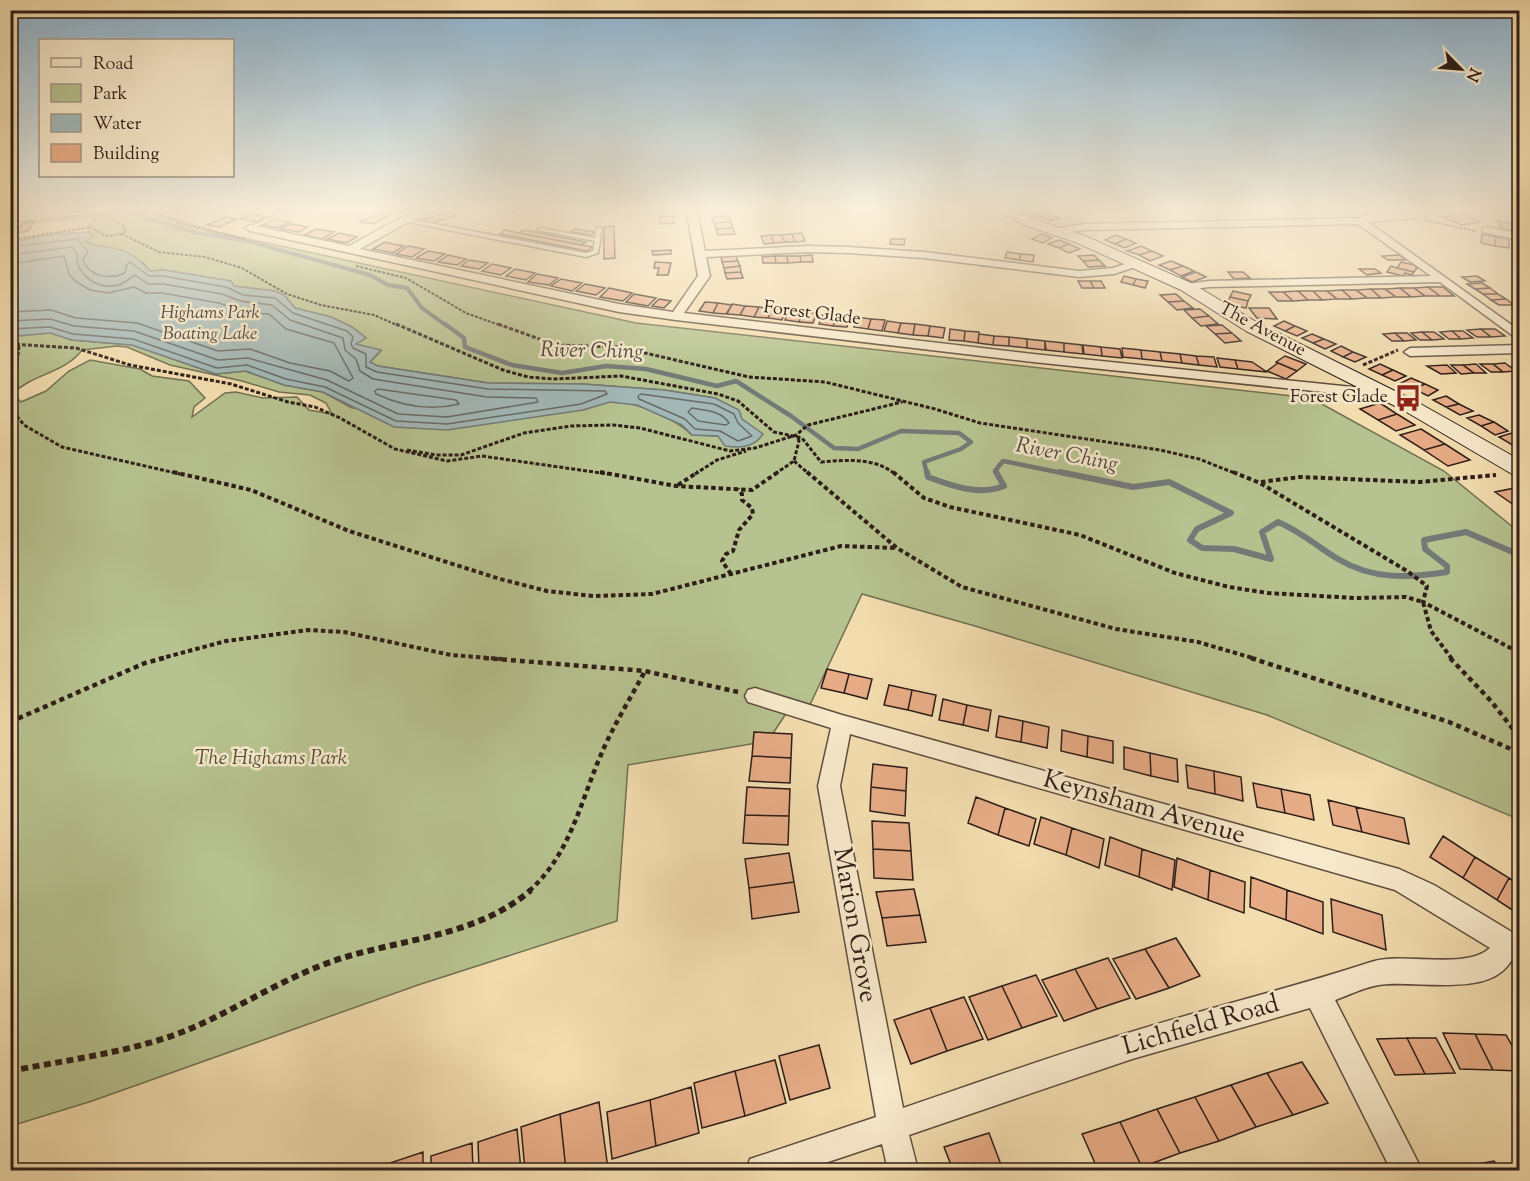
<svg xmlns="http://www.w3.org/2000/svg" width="1530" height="1181" font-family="'Sorts Mill Goudy',serif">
  <rect width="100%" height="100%" fill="#f3ddaf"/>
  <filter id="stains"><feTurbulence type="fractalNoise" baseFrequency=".00333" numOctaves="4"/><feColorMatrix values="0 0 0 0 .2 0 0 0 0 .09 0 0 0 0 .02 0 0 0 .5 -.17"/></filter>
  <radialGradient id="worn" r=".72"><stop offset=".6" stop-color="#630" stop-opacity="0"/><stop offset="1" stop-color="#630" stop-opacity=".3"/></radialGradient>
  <path fill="#b6c28f" stroke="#727054" stroke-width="1.5" fill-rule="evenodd" d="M147,210l69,22 420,91 675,75 133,73 75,61v290l-3,-4 -249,-103 -292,-89 -113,-32 -54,115 -15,-6 -25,38 -140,24 -11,156 -199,64 -326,116 -81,25v-792l6,2 33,-3 22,7 60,5 84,29 29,-3 39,14 39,7 29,16 231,2c8,-3 19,-8 27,-8 24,-2 66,17 82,33l26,1 24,-17 -27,-21 -51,-8 -81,-6 -95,-1 -110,-17 -9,-3 12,-12 -26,-7 11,-6 -14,-11 -21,-10 -36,-9 -11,-13 -9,-4 -41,-5 -4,-5 -66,-11 -14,1 -8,-9 -58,-21 10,-5 -5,-4 -1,-5 11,-11 -88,9zM117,346l10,1 43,18 72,16 37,11 31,3 16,8 6,11 -23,-4 -12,-13 -34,1 -27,-6 -11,1 -33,24 2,-10 11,-9 -16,-17 -37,-5 -12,-7 -50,-9 -21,11 -23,20 -25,11 -8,-9c20,-19 52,-20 69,-43z"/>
  <path fill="#a2b8b7" stroke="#747a78" stroke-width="1.5" d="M89,232l5,4 -10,6c11,5 22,4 34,7 12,3 24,13 32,22l14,-1 67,11 3,5 41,5 9,4 11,13 36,9 21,10 14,11 -10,6 25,6 -11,12 8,4 110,17 95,1 81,6 51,8 24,12 3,9 21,15c-9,14 -23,14 -38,12l-7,-10 -26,-1 -10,-10 -45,-20 -27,-3 -27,8 -136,20 -53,-3 -71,-35 -39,-7 -38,-14 -30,3 -84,-29 -60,-5 -22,-7 -33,3 -6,-2v-92l45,-8z"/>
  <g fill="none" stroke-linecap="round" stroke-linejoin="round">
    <path stroke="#686b68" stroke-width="1.5" d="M10,247l67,-8 11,12 -5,8c5,18 27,21 42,14l2,-9 3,-2 19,14h14l63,11 17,8 32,3 18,15 54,18 6,6 -2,7 2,4 13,6v13l11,5 111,17 117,2 2,3 -26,10 -134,20 -51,-3 -71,-34 -39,-8 -39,-14 -30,3 -84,-29 -60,-5 -23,-7 -40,2
      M10,255l62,-8 5,6c-2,22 20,37 42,32 6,-2 11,-7 16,-10l13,9h15l59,10 18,7 32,4 18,15 53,18 2,12 11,9 4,12 13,8 114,18 49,1 2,4 -91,15 -49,-3 -71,-34 -79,-22 -30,2 -84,-29 -60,-5 -24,-7 -40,2
      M10,264l54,-8 5,18 6,7 15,9 18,3 26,-6 12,6h16l57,10 29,10 21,1 17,15 48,14 19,35 -4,3 -19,-10 -40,-8 -40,-14 -32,2 -81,-28 -61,-5 -25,-8 -41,2
      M378,389l78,11 3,4c-28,7 -57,2 -83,-10l-1,-3z
      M641,394l73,10 20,10 4,9 14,13 -14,5 -18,-10 -25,-2 -10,-10 -46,-20 -1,-3z
      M692,408c13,2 30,3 37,15l-3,2 -28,-4 -10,-9z"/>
    <path stroke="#747a78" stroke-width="4" d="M128,212l65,20 54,9 123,34 18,10 19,3 15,20 25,18"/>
    <path stroke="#747a78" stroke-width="4.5" d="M445,324l19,14 1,9 47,18 50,8 44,-7 40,3 71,17 19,-5 55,35 43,32 24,1 43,-18 58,2 12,9 -10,7 -37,13 3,12
      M997,474l-2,-3 8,-10 64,13"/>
    <path stroke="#747a78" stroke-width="6" d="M927,472l1,5c24,9 51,19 76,9l-8,-14
      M1060,472l73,15 36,-5 62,31 -34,16 -7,11 12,8 32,1 37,10 -9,-27 16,-10c22,9 40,25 60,37 35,21 70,19 109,13v-6l-22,-17 -1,-9 42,-8 49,21 5,-1"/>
  </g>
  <path fill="#e7ac86" stroke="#2e1e19" stroke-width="1.5" d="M175,207l8,3 -12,4 -11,-3z
    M396,207h19l-23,7 -8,-3z
    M660,207h14v6h-23v-4h9z
    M1031,207l14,6 -8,3 -14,-6z
    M500,208h17l-2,5h-17z
    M727,210l2,6 -17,1 -2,-5z
    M450,212l6,4 -29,8 -5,-4z
    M1045,213l15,5 -8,3 -15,-5z
    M251,214l15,3 -9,5 -16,-3z
    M378,214l11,1 -15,9 -14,-2z
    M1464,214l17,8 -20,3 -18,-8z
    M674,216v7l-14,1 -1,-7z
    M729,216l2,6 -17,1 -2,-6z
    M226,217l11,2 -18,8 -12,-2z
    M274,219l16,3 -12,6 -16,-3z
    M1497,221l22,3 1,7 -18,-2z
    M34,222l-6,9 -11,2 6,-10z
    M731,222l2,6 -17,1 -2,-6z
    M291,224l17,3 -9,5 -18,-3z
    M614,226l1,32 -11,1v-32z
    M733,228l2,6 -17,1 -2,-6z
    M316,229l18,3 -12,7 -18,-4z
    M575,229l20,3 -4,3 -20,-3z
    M505,230l14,3 73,14 -5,4 -87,-17z
    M524,230l62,12 -5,3 -62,-12z
    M339,233l18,4 -11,6 -19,-4z
    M802,233l3,8 -10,1 -3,-8z
    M792,234l3,8h-10l-4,-7z
    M1041,234l11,4 -9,5 -11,-4z
    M1482,234l14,3 -1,9 -14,-3z
    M771,235l3,8 -10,1 -3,-8z
    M771,235h10l4,7 -11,1z
    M1116,235l10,4 -11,5 -10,-4z
    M1496,237l13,2v9l-14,-2z
    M891,239h14l-1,6 -14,-1z
    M1126,239l10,4 -11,5 -10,-4z
    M1059,240l10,4 -10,4 -11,-4z
    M385,242l8,2 11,2 -11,7 -20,-4z
    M1069,244l11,5 -11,4 -10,-5z
    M408,246l16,3 -12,8 -16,-3z
    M1141,246l11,5 -13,4 -12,-4z
    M671,250v4l-18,1 -1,-4z
    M428,251l17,3 -11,7 -18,-3z
    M1152,251l11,5 -13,5 -11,-6z
    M1007,252l14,2 -2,6 -14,-2z
    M1021,254l13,1 -1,7 -14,-2z
    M448,255l18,4 -9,6 -19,-3z
    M812,255l1,7h-12l-1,-6z
    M1094,255l5,5 -16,1 -5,-5z
    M1399,255l7,5h-18l-6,-4z
    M736,256l2,5 -16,1 -1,-5z
    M775,256h12l1,7h-12z
    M775,256l1,7h-13l-1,-6z
    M787,256h13l1,6 -13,1z
    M469,260l19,3 -9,6 -18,-3z
    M1099,260l6,6 -17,1 -5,-6z
    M738,261l2,5 -16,2 -2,-6z
    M1171,261l12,5 -13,4 -11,-5z
    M655,262l16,1 -3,12h-11l2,-7h-5z
    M1401,262l13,3 3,3 -3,4 -17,-4z
    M492,264l19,4 -10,7 -19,-4z
    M740,266l1,6 -16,1 -1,-5z
    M1183,266l11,5 -13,5 -11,-6z
    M1391,266l6,2 17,4 -2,3 -7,-2 -2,3 -16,-4z
    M515,269l20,4 -9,7 -20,-4z
    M1359,269h16l6,4 -14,2z
    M741,272l2,6 -16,1 -2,-6z
    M1196,272l10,5 -14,5 -10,-5z
    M1228,272h15l7,6 -16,1z
    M537,274l21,4 -9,7 -21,-3z
    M1124,276l12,3 -3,6 -12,-3z
    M1477,276l8,5 -15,1 -8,-5z
    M561,279l21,4 -10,8 -21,-5z
    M1136,279l12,2 -3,7 -12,-3z
    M1078,281h12l4,7h-12z
    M1090,281h11l4,7h-11z
    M1482,283l8,5 -15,1 -8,-5z
    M585,284l20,4 -9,7 -20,-4z
    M1428,287h15l11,9h-14z
    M1428,287l12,9h-15l-11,-8z
    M609,288l23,5 -9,8 -23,-4z
    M1400,288h14l11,8 -14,1z
    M1400,288l11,9h-15l-11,-8z
    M1490,288l8,6h-15l-8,-5z
    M1371,289h14l11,8 -15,1z
    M1371,289l10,9h-14l-11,-8z
    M1342,290h14l11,8 -15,1z
    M1342,290l10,9h-15l-10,-8z
    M1233,291l18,4 -3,6 -18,-4z
    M1298,291h15l9,9h-14z
    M1298,291l10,9 -15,1 -10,-9z
    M1313,291h14l10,8 -15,1z
    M1269,292h14l10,9h-15z
    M634,294l22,4 -8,8 -22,-4z
    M1176,294l8,7 -16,1 -8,-7z
    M1483,294h15l8,5 -15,1z
    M1230,297l18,4 -2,7 -19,-4z
    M659,299l12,2 -7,7 -12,-2z
    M1506,299l8,6h-15l-8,-5z
    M1184,301l9,7 -16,2 -9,-8z
    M705,302l13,1 -5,10 -14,-2z
    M718,303l14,2 -6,9 -13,-1z
    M732,304l13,2 -5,9 -13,-1z
    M745,306l14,1 -5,10 -14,-2z
    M759,307l13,2 -4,9 -14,-1z
    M1249,308h20l8,11 -20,-1z
    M772,309l14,1 -4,10 -14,-2z
    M1200,309l9,7 -17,2 -8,-8z
    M789,310l14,2 -4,10 -14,-2z
    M803,312l14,1 -4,10 -14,-1z
    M823,314l14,2 -4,10 -14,-2z
    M837,316l14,1 -4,10 -14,-1z
    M1209,316l9,8 -17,2 -9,-8z
    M857,317l14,2 -3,10 -14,-2z
    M871,319l14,1 -3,11 -14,-2z
    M887,321l14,2 -3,10 -14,-2z
    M1284,321l11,5 -10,5 -11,-5z
    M901,323l14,1 -2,11 -15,-2z
    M915,324l15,2 -2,10 -15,-1z
    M1222,325l10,8 -17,1 -9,-8z
    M930,326l15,2 -2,10 -15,-2z
    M1295,326l12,5 -10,5 -12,-5z
    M950,329l15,2 -1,10 -15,-1z
    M1481,329l10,8h-14l-10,-7z
    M1481,329h14l10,7 -14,1z
    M965,331l14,1 -1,11 -14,-2z
    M1452,331l9,8h-12l-9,-7z
    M1452,331h11l10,7 -12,1z
    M1422,332l10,8h-12l-9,-7z
    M1422,332h12l10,7 -12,1z
    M1232,333l9,8 -16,2 -10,-9z
    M1395,333l9,8h-12l-9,-7z
    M1395,333h12l9,7 -12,1z
    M979,334l15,2 -1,9 -15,-2z
    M1312,334l12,5 -11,4 -11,-5z
    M994,336l15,1v9l-16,-1z
    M1009,337l18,2v9l-18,-2z
    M1027,339l18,2v9l-18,-2z
    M1324,339l12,5 -11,5 -12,-6z
    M1045,341l19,2v9l-18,-2z
    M1064,343l18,2 1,9 -19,-2z
    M1083,345l18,2 1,9 -18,-2z
    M1341,346l12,6 -10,5 -12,-6z
    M1101,347l19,2 2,9 -20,-2z
    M1122,348l19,2 1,9 -19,-2z
    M1141,350l19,2 2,9 -20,-2z
    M1160,352l20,2 2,9 -20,-2z
    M1353,352l13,5 -11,5 -12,-5z
    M1180,354l16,2 3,9 -17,-2z
    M1196,356l18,1 3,10 -18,-2z
    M1285,356l21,8 -9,7 -21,-9z
    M1217,358l18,2 3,9 -18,-2z
    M1235,360l17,2 15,10 -29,-3z
    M1278,363l19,8 -11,8 -19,-8z
    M1505,363l11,8 -13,1 -10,-8z
    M1380,364l13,6 -11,5 -13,-6z
    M1476,364l10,9h-12l-11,-8z
    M1480,364h13l10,8h-12z
    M1447,365l9,8 -15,1 -14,-8z
    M1451,365h12l11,8 -13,1z
    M1393,370l13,6 -11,5 -13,-6z
    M1411,378l14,6 -11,5 -13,-6z
    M1425,384l13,6 -10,6 -14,-7z
    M1446,396l13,8 -13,3 -13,-7z
    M1380,403l17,11 -19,6 -18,-11z
    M1459,404l14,7 -13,4 -14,-8z
    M1397,414l18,11 -19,6 -18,-11z
    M1479,415l15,7 -13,4 -14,-8z
    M1494,422l14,9 -13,4 -14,-9z
    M1421,429l24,15 -21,6 -24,-15z
    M1512,433l8,4v7l-6,2 -15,-9z
    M1445,444l25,16 -22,6 -24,-16z
    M1520,487v22l-25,-17z
    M827,669l22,5 -5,19 -23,-5z
    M849,674l23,5 -5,20 -23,-6z
    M889,685l23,5 -4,20 -24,-5z
    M912,690l24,5 -4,21 -24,-6z
    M943,699l24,6 -4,20 -24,-5z
    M967,705l24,5 -3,21 -25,-6z
    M999,716l24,5 -2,21 -25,-5z
    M1023,721l26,6 -2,21 -26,-6z
    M1062,730l26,6 -1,21 -26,-6z
    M754,732l38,2 -1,24 -39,-2z
    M1088,736l25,5v22l-26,-6z
    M1124,747l26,6 1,23 -27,-7z
    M1150,753l27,6 1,23 -27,-6z
    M752,756l39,2 -1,25 -41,-2z
    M873,764l34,4 -1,23 -35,-4z
    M1186,765l28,6 1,23 -27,-6z
    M1214,771l27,6 2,24 -28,-7z
    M1253,783l28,6 4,24 -28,-6z
    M747,787l43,2 -1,27 -44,-1z
    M871,787l35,4 -1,25 -35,-5z
    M1281,789l29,6 4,25 -29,-7z
    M976,797l29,11 -7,27 -30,-12z
    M1328,800l28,7 6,25 -29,-7z
    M1356,807l48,11 5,26 -47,-12z
    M1005,808l31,11 -7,27 -31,-11z
    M745,815l44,1 -1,29 -45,-2z
    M1041,817l31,11 -6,27 -32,-11z
    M872,821l37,2 2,28 -38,-2z
    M1072,828l32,11 -5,29 -33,-13z
    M1443,836l32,21 -12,21 -33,-21z
    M1110,837l32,12 -3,28 -34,-12z
    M873,849l38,2 2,29 -39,-2z
    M1142,849l33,11 -3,30 -33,-13z
    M789,853l5,29 -45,6 -4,-29z
    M1475,857l34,21 -12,22 -34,-22z
    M1177,858l33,12 -2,30 -34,-13z
    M1210,870l35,12 -1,31 -36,-13z
    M1251,877l36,13 -1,30 -36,-13z
    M1509,878l11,7v30l-23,-15z
    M794,882l5,30 -47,7 -3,-31z
    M914,889l6,26 -38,3 -6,-26z
    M1287,890l36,12v32l-37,-14z
    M1331,899l51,16 4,35 -53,-18z
    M920,915l6,27 -39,4 -5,-28z
    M1176,938l24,38 -31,12 -24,-39z
    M1145,949l24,39 -33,11 -23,-40z
    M1108,958l22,40 -33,11 -22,-40z
    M1075,969l22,40 -33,12 -22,-41z
    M1036,975l21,41 -35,12 -20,-42z
    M1002,986l20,42 -34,12 -19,-43z
    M964,997l19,42 -36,12 -17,-43z
    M930,1008l17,43 -36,13 -17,-44z
    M1443,1033l32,1 18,36 -33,-1z
    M1475,1034l31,1 14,25v11l-27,-1z
    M1407,1038l18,36 -30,1 -18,-36z
    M1407,1038h29l19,35 -30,1z
    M819,1045l11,43 -40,12 -11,-44z
    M775,1060l11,43 -41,13 -10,-45z
    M1302,1062l26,41 -35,12 -26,-42z
    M735,1071l10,45 -43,12 -8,-45z
    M1267,1073l26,42 -37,12 -25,-42z
    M1231,1085l25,42 -37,14 -24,-44z
    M691,1087l8,46 -43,13 -6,-46z
    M1195,1097l24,44 -39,12 -23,-44z
    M650,1100l6,46 -44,13 -5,-47z
    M599,1102l9,67 -42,1 -6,-56z
    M1157,1109l23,44 -38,14 -22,-45z
    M560,1114l6,56h-41l-4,-43z
    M1120,1122l22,45 -11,3h-33l-16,-36z
    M517,1129l4,41h-42l-1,-28z
    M989,1133l14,37h-50l-9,-23z
    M472,1143l1,27h-42v-14z
    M423,1152v18h-42v-4z
    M1494,1161l6,9 -51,-1z"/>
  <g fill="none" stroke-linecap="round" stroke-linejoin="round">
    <defs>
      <path id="lane" d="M293,207h5l-46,22 -5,-1z
        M404,218l182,35 7,-2 2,-10 -58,-11 3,-2 55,10 1,-9 3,-2 3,2 -2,10 2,1 -2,1 -2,12 -12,4 -184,-36 -1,-1z"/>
      <path id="street" d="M434,207h14l-38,14 -50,28 259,55 54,8 25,-36 -12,-69h10l9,44 103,-5 40,1 76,5 155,19 34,-3 24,-8 6,3 -2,2 -27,9 -35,3 -155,-19 -76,-5 -40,-1 -102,5 4,19 -26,37 349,41 329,34 13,-4 7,4 -2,3 -17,5 -330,-34 -357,-42 -57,-8 -369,-81 -5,-3 5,-3 99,21 53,-29z
        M1412,213l4,1v4l-48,4 152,109v10l-80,-59 -231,5 -22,3 -6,-3 6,-3 22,-3 222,-5 -73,-52 -274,6 -13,2 -9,4 -5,-3 7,-6 20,-3 275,-6 12,-4z
        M1487,227l33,7v6l-37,-8v-4z
        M1520,345v8l-110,3 -6,-4 6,-4z
        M755,688l87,27 557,154 35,16 86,52v28l-9,-4c-22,38 -96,18 -132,24 -14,2 -30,10 -44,15l87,170h-31l-81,-162 -178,51 -223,76 9,35h-30l-6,-26 -78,26h-58l4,-11 126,-42 -58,-331 13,-58 -83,-26 -3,-6 3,-6zM850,734l545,156 95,58c-26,23 -88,3 -119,14 -79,26 -160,45 -240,70 -76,23 -152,50 -228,76l-63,-322z"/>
      <path id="secondary" d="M79,207h45l-7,4 -107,11v-8z
        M989,207h18l30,13 48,16 108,48 65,39 159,79 103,58v16l-8,-2 -109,-64 -157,-79 -65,-41 -106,-48 -48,-16z"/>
    </defs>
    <use href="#lane" stroke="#5f4e3e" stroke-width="3"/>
    <use href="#street" stroke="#5f4e3e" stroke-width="3"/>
    <use href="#secondary" stroke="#2e1e19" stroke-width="2"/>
    <path stroke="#2e1e19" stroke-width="2" stroke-dasharray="3 1.5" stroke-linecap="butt" d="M149,207l3,4 30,13 62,15
      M113,220l10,5 3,6 -4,3 37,18 46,5 37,11 45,26 34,11 53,10 25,11
      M1424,220l51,11
      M10,240l81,-13 15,9 16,-2
      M356,266l50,12 60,35 36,13"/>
    <path stroke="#2e1e19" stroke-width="3" stroke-dasharray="4 2" stroke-linecap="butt" d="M396,324l107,46 25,7 25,2 68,-3 97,18 20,7 36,31 28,6 19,24c25,-2 53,-5 74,12
      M498,324l58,21 63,2 130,30 76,5 110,27 45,14 180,27 39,9 38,15
      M10,344l66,4 54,17 101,19 57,18 27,5 25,11 55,31 52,12 35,-5 126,18
      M19,346l-7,64 12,15 38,22 118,27
      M1363,365l35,-15
      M407,450l29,5h25l63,-22 47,-7 42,-1 27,3 90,23 25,-3 41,-13 12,-10 94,-23
      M794,461l15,13
      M695,474l22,-14 29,-9
      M775,474l19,-13 5,-20 -2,-5"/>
    <path stroke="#2e1e19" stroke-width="4" stroke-dasharray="4.5 3" stroke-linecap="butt" d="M173,472l78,18 98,41 151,48 47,12 46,5 59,-2 189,-48 56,2
      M600,472l76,14 76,4 26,-18
      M807,472l90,76 65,39 154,42 82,13 58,17
      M893,472l31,26 26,9 130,28 95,38 54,14 39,6 87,5 51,-1 17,5 8,29 21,28
      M1233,472l27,11 147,88 20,15 -4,16 97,51
      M1261,482l39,-5 119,5 77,-7
      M678,485l20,-13
      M731,574l-9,-13 4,-7 7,-3 6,-21 14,-16 -1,-6 -10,-8v-6l-4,-5
      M159,659l67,-18 82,-11 36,2 107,23 51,4"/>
    <path stroke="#2e1e19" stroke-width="4.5" stroke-dasharray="5 4" stroke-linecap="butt" d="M484,658l161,13 93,21
      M1251,658l198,64 71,31
      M1450,658l41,43 29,37
      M10,722l135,-59 19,-5
      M529,891c40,-35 51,-87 71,-134 12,-29 30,-58 45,-86"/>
    <path stroke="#2e1e19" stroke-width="6" stroke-dasharray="7 4.5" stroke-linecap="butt" d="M10,1071c57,-11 129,-20 182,-43 53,-23 101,-56 157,-72 62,-18 131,-22 182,-66"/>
    <use href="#lane" fill="#f7e9cb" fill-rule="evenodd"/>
    <use href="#street" fill="#f7e9cb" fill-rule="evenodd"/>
    <use href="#secondary" fill="#f7e9cb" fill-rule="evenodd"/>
  </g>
  <linearGradient id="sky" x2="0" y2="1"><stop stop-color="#8cb6d4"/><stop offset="0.56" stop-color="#faf0db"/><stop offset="1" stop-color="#faf0db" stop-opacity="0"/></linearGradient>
  <rect width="1530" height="372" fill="url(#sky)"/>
  <defs>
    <symbol id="bus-bare" viewBox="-9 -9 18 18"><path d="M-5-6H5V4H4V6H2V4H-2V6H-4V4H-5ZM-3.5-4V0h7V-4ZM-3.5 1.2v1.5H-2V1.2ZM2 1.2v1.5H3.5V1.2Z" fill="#8f2418" stroke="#f7e9cb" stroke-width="2.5" paint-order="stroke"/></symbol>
  </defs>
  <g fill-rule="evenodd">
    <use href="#bus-bare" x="1389" y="379" width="38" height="38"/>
  </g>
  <g text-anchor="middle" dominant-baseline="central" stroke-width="5" stroke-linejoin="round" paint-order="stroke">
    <g font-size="18" font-style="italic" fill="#514c48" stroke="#f7e9cb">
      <text x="210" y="314">Highams Park<tspan x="210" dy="21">Boating Lake</tspan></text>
    </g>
    <g font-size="18" fill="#2e1e19" stroke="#f7e9cb">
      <text transform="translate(812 314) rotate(7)">Forest Glade</text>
      <text transform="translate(1262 330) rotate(28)">The Avenue</text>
    </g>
    <g font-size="18" fill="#2e1e19" stroke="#f7e9cb" text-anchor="end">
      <text x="1388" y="398">Forest Glade</text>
    </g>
    <g font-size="21" font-style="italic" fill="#574f3c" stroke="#f7e9cb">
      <text x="271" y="759">The Highams Park</text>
    </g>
    <g font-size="22" font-style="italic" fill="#514c48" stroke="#f7e9cb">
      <text transform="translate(592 352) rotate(1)">River Ching</text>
      <text transform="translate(1067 456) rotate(11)">River Ching</text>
    </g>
    <g font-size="26" fill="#2e1e19" stroke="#f7e9cb">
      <text transform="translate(1144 808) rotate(16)">Keynsham Avenue</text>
      <text transform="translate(854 925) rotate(80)">Marion Grove</text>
      <text transform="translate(1201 1026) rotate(-16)">Lichfield Road</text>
    </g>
  </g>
  <rect width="1530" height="1181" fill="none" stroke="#f3ddaf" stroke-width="36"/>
  <rect x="12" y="12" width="1506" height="1157" fill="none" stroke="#2e1e19" stroke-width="3"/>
  <rect x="18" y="18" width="1494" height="1145" fill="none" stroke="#2e1e19" stroke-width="1.5"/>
  <rect x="39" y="39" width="195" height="138" fill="#f7e9cb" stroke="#a79884" stroke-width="1.5"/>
  <rect x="51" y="58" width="30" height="9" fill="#f7e9cb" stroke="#a79884" stroke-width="1.5"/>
  <text x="93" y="69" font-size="18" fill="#2e1e19">Road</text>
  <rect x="51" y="84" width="30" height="18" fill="#b6c28f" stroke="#a79884" stroke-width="1.5"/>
  <text x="93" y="99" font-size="18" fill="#2e1e19">Park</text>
  <rect x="51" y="114" width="30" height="18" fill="#a2b8b7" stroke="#a79884" stroke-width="1.5"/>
  <text x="93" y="129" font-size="18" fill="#2e1e19">Water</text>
  <rect x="51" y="144" width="30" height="18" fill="#e7ac86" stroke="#a79884" stroke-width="1.5"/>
  <text x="93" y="159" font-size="18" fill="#2e1e19">Building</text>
  <g transform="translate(1461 69) rotate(115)" stroke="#f7e9cb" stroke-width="4.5" paint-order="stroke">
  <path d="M0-4.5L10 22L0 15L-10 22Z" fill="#2e1e19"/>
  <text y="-9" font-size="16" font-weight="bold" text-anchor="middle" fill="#2e1e19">N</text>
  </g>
  <rect width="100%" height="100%" filter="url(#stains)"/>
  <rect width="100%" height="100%" fill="url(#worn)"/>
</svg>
